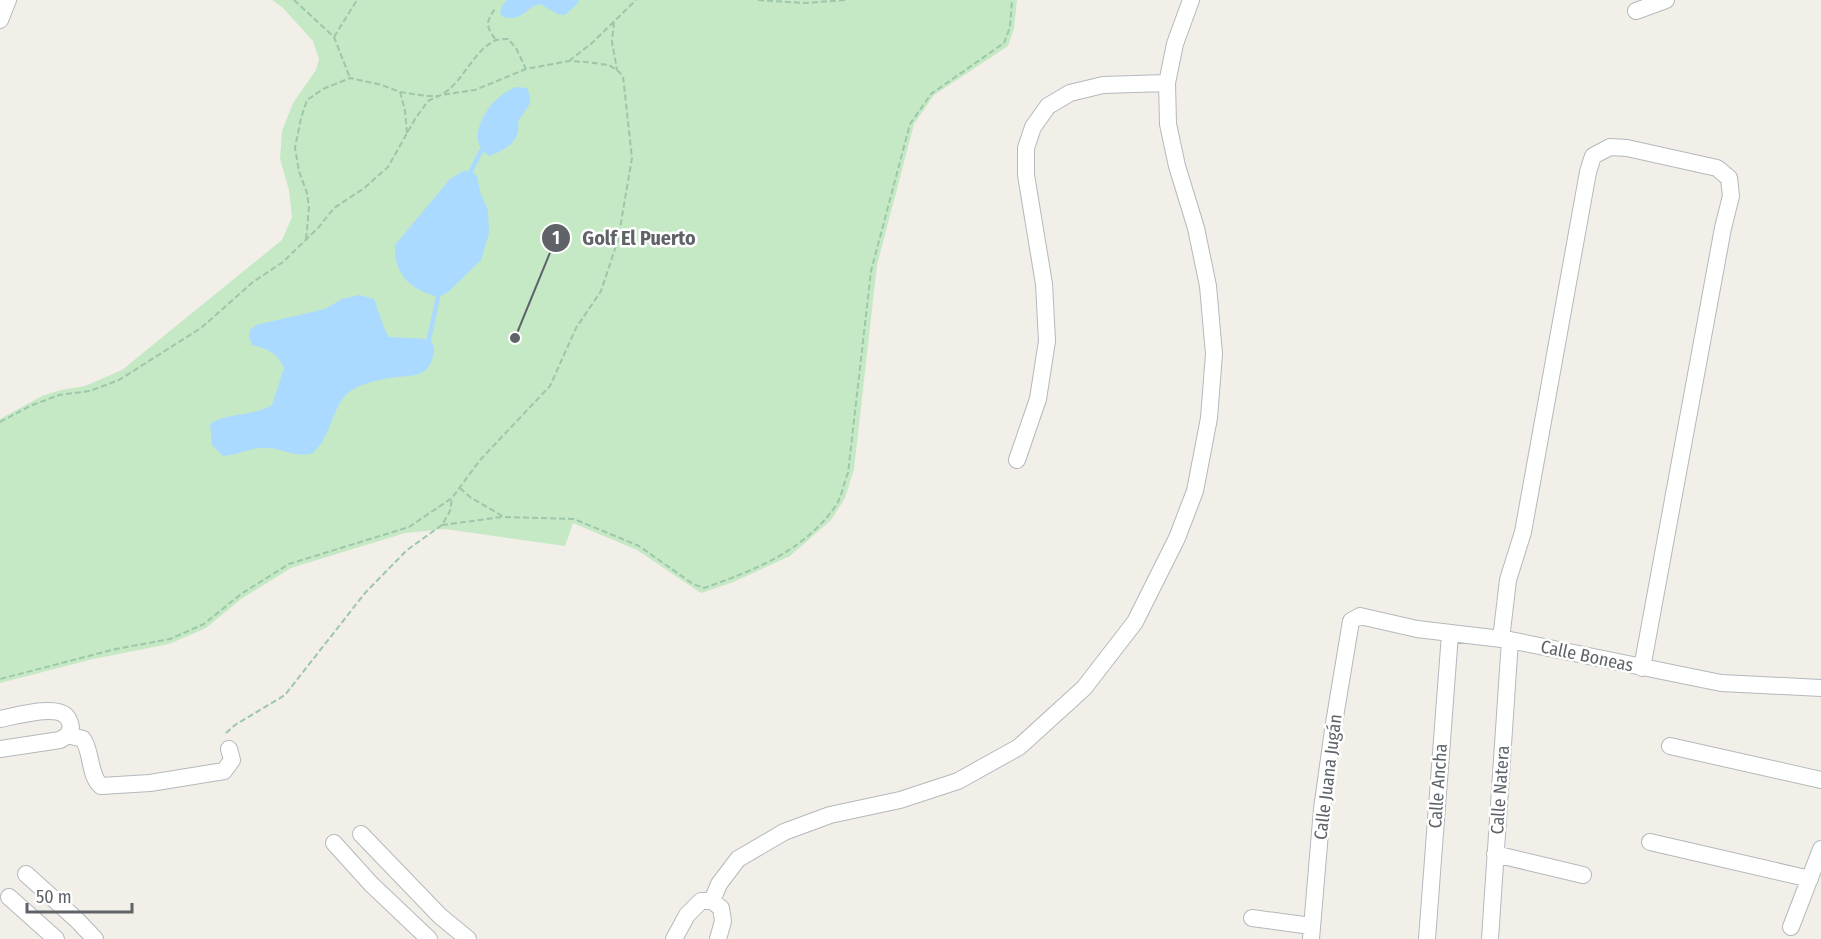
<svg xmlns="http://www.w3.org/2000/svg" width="1821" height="939" font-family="'Fira Sans Condensed',sans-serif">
  <rect width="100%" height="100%" fill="#f1efe8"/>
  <path fill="#c5e8c5" d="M272,0h745l-3,28 -6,18 -74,49 -20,29 -37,141 -23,204 -9,29 -14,22 -41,36 -59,27 -30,10 -64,-43 -64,-27 -8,23 -120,-17 -40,4 -114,35 -50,31 -35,29 -37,16 -76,15 -93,24v-264l42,-23 19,-6 24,-4 37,-16 160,-130 10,-23 -3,-27 -9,-31 2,-28 11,-28 23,-33 3,-11 -6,-18 -30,-33z"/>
  <path fill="#aadaff" d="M507,0h72l-2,4 -12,11 -7,-1 -18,-10c-17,5 -15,17 -37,13l-3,-4 2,-7z
    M516,87l11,1c8,19 -1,18 -9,34 3,19 -13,29 -29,34 -25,-15 -3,-50 14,-62 4,-3 9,-5 13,-7z
    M463,171h8l6,5 3,16 8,18 1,23 -8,27 -34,33 -9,4c-28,-8 -44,-22 -43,-52l55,-66z
    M359,295l15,4 11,31 4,7 40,2c5,6 6,9 4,17 -5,21 -18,19 -36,21 -14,2 -33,5 -45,13 -16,10 -19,33 -28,48 -2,6 -7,10 -11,15 -16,5 -27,-3 -43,-5 -16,-2 -31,7 -47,8l-11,-11 -2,-21c18,-12 43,-7 62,-19l12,-37c-7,-15 -16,-19 -32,-23l-3,-8 1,-7 6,-5 69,-16 17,-10z"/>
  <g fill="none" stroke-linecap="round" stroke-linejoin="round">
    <path stroke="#aadaff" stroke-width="4.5" d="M471,171l10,-20
      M429,339l9,-42"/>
    <defs>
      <path id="minor" d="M1636,11l30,-11
        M0,20l8,-20
        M1017,460l21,-61 9,-58 -3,-57 -18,-109v-27l7,-21 15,-21 22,-13 33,-8 64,-2
        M1501,639l7,-59 15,-48 65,-360 5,-16 17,-9 17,1 90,20 12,10 2,18 -8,32 -81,440
        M0,719c16,-3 53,-14 65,-4 4,3 5,7 6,12l-3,8 -8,5 -60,9
        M68,735l15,4c9,13 6,37 18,47l49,-3 74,-12 8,-11 -3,-11
        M1670,746l151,34
        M361,834l79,82 28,23
        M1650,842l160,37
        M334,843l37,41 58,55
        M1495,854l88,21
        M26,874l51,46 18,19
        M9,897l47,42
        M712,901l7,-17 19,-25 46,-27 46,-17 70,-15 58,-19 61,-34 65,-59 51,-66 42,-84 18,-47 14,-73 5,-64 -6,-68 -12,-58 -19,-62 -9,-42 -1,-41 8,-39 16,-44
        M1252,918l59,8
        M1791,927l30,-78
        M674,939l13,-24 14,-14h11l9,7 2,13 -5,18
        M1311,939l11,-130 12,-86 17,-102 9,-5 57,13 93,11 211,43 100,5
        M1427,939l23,-305
        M1490,939l20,-299"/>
    </defs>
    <use href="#minor" stroke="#b5b8bc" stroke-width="18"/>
    <path stroke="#9cc7a9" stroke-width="2" stroke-dasharray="6 3" stroke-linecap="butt" d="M294,0l40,37 16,41
      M758,0l46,3 42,-3
      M614,22l-2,20 5,28
      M334,37l23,-37
      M495,39c-10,-15 -9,-16 1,-32
      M569,61l23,-18 44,-43
      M400,92l27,4h12
      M444,93c20,-13 29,-41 50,-52 4,-2 10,-2 14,-2l8,9 10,21
      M306,239l3,-31 -2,-15 -8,-22 -4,-23 6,-30 6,-18 16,-11 27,-11 32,7 18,7 5,18 2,23
      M0,422l30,-16 29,-11 31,-4 29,-11 82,-52 52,-46 30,-20 35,-34 16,-20 29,-19 25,-22 27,-48 13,-18 13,-6 34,-5 51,-21 43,-8 17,1 23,3 8,5 6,6 9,82 -14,82 -17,51 -25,37 -26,58 -70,74 -28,38 -43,29 -120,37 -48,30 -37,30 -34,15 -54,10 -116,30
      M460,488l10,9 34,20 70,2 65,27 54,38 11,4c51,-18 101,-37 133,-84 5,-9 7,-22 11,-31l23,-202 39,-147 21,-30 73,-51 6,-16 2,-27
      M442,525l60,-8
      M226,733l9,-8 50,-30 80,-102 42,-43 35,-25 8,-14 2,-13"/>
    <use href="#minor" stroke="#fff" stroke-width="16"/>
  </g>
  <g text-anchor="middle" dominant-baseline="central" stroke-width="5" stroke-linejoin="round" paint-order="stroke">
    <g font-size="18" fill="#5f6368" stroke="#fff">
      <text transform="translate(1587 656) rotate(12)">Calle Boneas</text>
      <text transform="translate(1328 777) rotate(-83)">Calle Juana Jugán</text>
      <text transform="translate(1438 786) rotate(-86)">Calle Ancha</text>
      <text transform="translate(1500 790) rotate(-86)">Calle Natera</text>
    </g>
  </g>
  <path fill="none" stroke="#5f6368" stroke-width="2" d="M515 338L556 238"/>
  <g fill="#5f6368" stroke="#fff" stroke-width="2">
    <circle cx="515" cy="338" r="6"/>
    <circle cx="556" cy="238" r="15"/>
  </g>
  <g font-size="18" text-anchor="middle" font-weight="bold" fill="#fff">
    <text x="556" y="244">1</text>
  </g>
  <g font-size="20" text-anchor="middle" font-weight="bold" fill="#5f6368" stroke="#fff" stroke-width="5" stroke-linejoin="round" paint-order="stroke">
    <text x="639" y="245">Golf El Puerto</text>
  </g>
  <path d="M27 903v9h105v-9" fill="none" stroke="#5f6368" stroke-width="3"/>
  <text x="36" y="903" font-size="18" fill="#5f6368" stroke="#ffffff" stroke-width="4.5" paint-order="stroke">50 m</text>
</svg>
